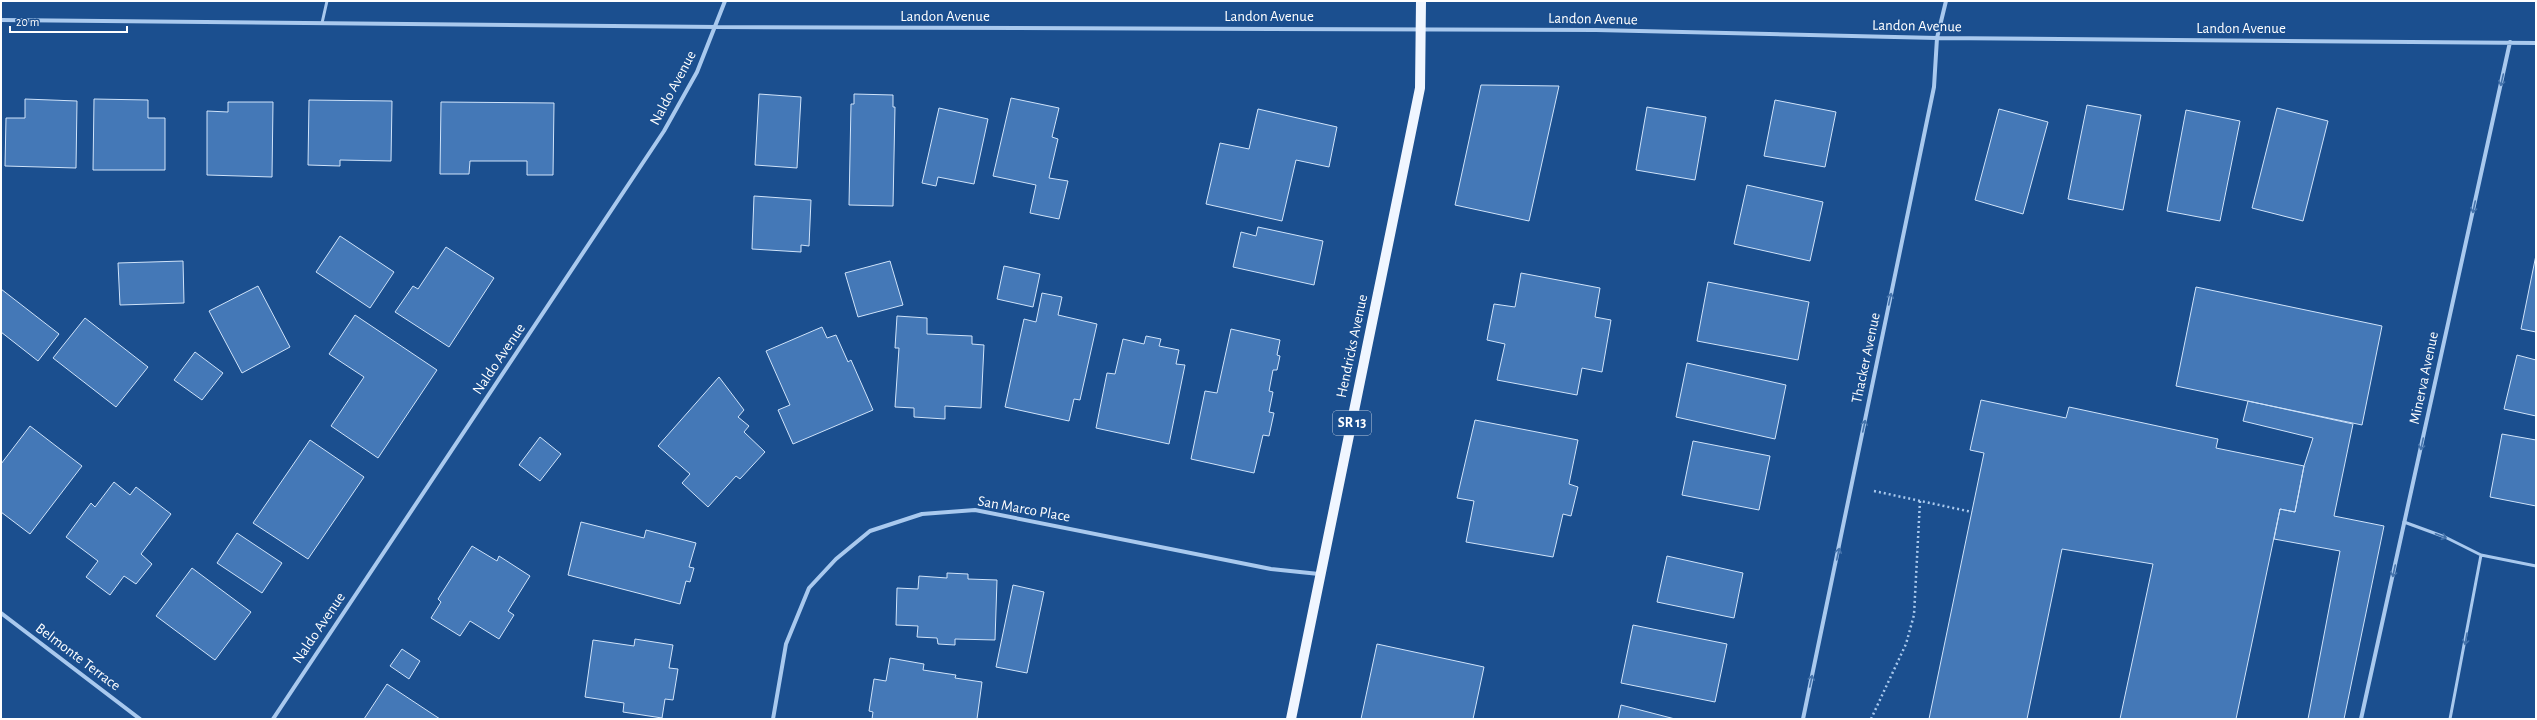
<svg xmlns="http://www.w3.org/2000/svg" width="2537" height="720" font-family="'Alegreya Sans',sans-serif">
  <rect width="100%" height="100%" fill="#1b4f8f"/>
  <path fill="#4478b7" stroke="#cfe3fa" d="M1481,85l78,1 -30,135 -74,-16z
    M759,94l42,3 -4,71 -42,-3z
    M854,94l39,1v12h2l-2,99 -44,-1 2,-101h3z
    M1011,98l48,10 -7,29 6,2 -9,39 19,3 -9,38 -29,-6 6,-28 -43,-9z
    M25,99l52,2 -1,67 -71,-2 1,-48h19z
    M94,99l54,1v18h17v52h-72z
    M309,100l83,1 -1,60 -51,-1v6l-32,-1z
    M1775,100l61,12 -11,55 -61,-11z
    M228,102h45l-1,75 -65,-2v-64l21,1z
    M441,102l113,1 -1,72h-26v-14h-57l-1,13h-29z
    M2087,105l54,10 -18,95 -55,-11z
    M1647,107l59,10 -11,63 -59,-10z
    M939,108l49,11 -14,65 -36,-7 -2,9 -14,-3z
    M2277,108l51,13 -25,100 -51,-13z
    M1258,109l79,18 -8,40 -33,-7 -14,61 -76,-17 14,-61 29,6z
    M1999,109l49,13 -25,92 -48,-14z
    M2186,110l54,11 -20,100 -53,-10z
    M1747,185l76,17 -13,59 -76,-17z
    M754,196l57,4 -2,46 -8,-1v7l-49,-3z
    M1258,227l65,14 -9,44 -81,-18 8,-35 15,4z
    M340,236l54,36 -24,36 -54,-36z
    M446,247l48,31 -45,69 -54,-35 18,-26 5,3z
    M2536,255v77l-15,-3z
    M183,261l1,42 -64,2 -2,-42z
    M890,261l13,44 -45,12 -13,-44z
    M1004,266l36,8 -7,33 -36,-8z
    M1521,273l79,15 -5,29 16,3 -9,52 -20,-4 -5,27 -80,-15 8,-36 -18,-4 7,-36 21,3z
    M1708,282l101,20 -11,58 -101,-19z
    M258,286l32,61 -48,26 -33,-62z
    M2196,287l186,39 -20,99 -186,-39z
    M1,289l58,45 -21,27 -37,-29z
    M1042,293l20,4 -4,18 39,9 -17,76 -6,-1 -5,22 -64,-14 19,-88 12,3z
    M355,315l82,55 -59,88 -47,-32 33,-49 -35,-23z
    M897,316l30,2v16l45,2v8l12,1 -3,63 -36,-2v13l-31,-2v-9l-19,-1 4,-59h-4z
    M85,318l63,49 -32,40 -63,-49z
    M822,327l5,11 9,-3 12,27 3,-2 22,50 -80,34 -15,-34 12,-5 -24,-54z
    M1231,329l49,11 -3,15 3,1 -3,14h-4l-4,21 4,1 -4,20 5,1 -5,23 -6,-1 -9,38 -63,-14 14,-68 12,2z
    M1146,336l15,3 -2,7 20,4 -3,14 9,1 -16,79 -73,-16 11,-55 8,1 8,-35 21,5z
    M195,352l28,21 -21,27 -28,-20z
    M2517,355l19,5v56l-32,-7z
    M1687,363l99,22 -11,54 -99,-22z
    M719,377l25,33 -6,7 11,9 -5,6 21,20 -25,27 -4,-3 -28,31 -26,-24 8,-9 -32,-28z
    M1981,400l85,18 3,-11 149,32 -2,9 88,18 -9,46 -15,-3 -44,210h-116l33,-155 -91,-15 -35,170h-98l55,-266 -14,-3z
    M2248,401l105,23 -19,92 50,10 -40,193h-36l32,-168 -66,-12 6,-30 15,3 9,-46 9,-28 -70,-17z
    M1475,420l103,20 -9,44 9,3 -7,29 -8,-2 -10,43 -87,-15 8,-41 -17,-3z
    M30,426l52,40 -52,68 -29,-22v-48z
    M2502,434l34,6v66l-46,-9z
    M540,437l21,17 -21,27 -21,-16z
    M310,440l54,37 -56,82 -55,-36z
    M1693,441l77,15 -11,54 -77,-15z
    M114,482l16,13 6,-8 35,27 -30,40 11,10 -16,20 -12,-8 -14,19 -24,-18 12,-16 -32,-24 25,-34 4,4z
    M581,522l63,16 2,-8 50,13 -7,24 5,1 -4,14 -4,-1 -6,23 -112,-29z
    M237,533l45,30 -20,30 -45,-30z
    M472,546l25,15 2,-5 31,20 -22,35 6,4 -15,24 -29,-18 -10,15 -29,-18 10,-16 -3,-3z
    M1667,556l76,17 -9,45 -77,-16z
    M192,568l59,44 -36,48 -59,-44z
    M947,573l21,1v5l29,1 -2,60 -40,-1v6l-17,-1 -1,-6 -20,-1 1,-11 -22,-1 1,-37 21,1 1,-13 28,2z
    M1013,585l31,7 -17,81 -31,-6z
    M1633,625l94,19 -12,58 -94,-19z
    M635,639l38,6 -4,23 9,1 -5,31 -8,-1 -3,19 -39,-6 1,-9 -39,-6 8,-57 41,6z
    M1377,644l107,23 -11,52h-112z
    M402,649l18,12 -11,18 -19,-13z
    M890,658l34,6 -1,6 33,5 -1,3 27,4 -5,37h-105l1,-7 -4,-1 5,-32 12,2z
    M387,684l53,35h-76z
    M1621,705l54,14h-57z"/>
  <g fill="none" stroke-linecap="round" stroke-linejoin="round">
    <path stroke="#a9c9ee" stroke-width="2.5" stroke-dasharray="2 3" stroke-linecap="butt" d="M1874,491l98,21
      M1871,719l35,-75 8,-29 6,-114"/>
    <path stroke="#a9c9ee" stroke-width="3" d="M322,23l5,-22
      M2404,522l41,15 36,18 -31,164
      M2481,555l55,11"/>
    <path stroke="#a9c9ee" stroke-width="4" d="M1,20l716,7 879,3 341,8 599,5
      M1,613l139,106
      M273,719l391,-588 33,-59 28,-71
      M773,719l13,-75 23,-56 27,-29 34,-28 52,-17 53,-4 296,59 48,5
      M1803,719l131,-632 3,-49 9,-37
      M2361,719l149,-677"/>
    <path stroke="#f0f6ff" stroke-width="10" d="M1291,719l129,-631 1,-87"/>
  </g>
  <defs><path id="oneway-shaft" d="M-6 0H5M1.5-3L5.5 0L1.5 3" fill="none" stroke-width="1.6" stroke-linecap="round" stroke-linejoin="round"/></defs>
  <g stroke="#4674ac">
    <use href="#oneway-shaft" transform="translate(2502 80) rotate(103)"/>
    <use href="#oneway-shaft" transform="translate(2474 207) rotate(102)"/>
    <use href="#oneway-shaft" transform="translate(1890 299) rotate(-78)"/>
    <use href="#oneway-shaft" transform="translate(1864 426) rotate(-78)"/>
    <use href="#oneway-shaft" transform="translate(2422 444) rotate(102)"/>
    <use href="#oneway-shaft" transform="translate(2441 536) rotate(21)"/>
    <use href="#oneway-shaft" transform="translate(1838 554) rotate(-78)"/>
    <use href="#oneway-shaft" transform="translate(2394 571) rotate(102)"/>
    <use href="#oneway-shaft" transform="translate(2466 639) rotate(100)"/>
    <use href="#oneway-shaft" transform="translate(1811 681) rotate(-78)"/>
  </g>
  <g text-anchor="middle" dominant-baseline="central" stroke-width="3" stroke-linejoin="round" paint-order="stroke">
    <rect fill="#1b4f8f" stroke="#bbcadd" stroke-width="1" x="1333" y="411" width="38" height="24" rx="3"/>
    <g font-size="14" font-weight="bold" fill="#fff">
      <text x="1352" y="423">SR 13</text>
    </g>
    <g font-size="15" fill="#fff" stroke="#1b4f8f">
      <text x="945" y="16">Landon Avenue</text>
      <text x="1269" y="16">Landon Avenue</text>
      <text transform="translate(1593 19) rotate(1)">Landon Avenue</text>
      <text transform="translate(1917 26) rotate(1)">Landon Avenue</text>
      <text x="2241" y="28">Landon Avenue</text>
      <text transform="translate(673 88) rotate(-62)">Naldo Avenue</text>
      <text transform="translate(1352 346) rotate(-78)">Hendricks Avenue</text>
      <text transform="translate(1866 358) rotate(-78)">Thacker Avenue</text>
      <text transform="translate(499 359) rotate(-56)">Naldo Avenue</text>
      <text transform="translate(2424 378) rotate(-78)">Minerva Avenue</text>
      <text transform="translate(1024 509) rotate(10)">San Marco Place</text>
      <text transform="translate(319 628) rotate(-56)">Naldo Avenue</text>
      <text transform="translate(78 657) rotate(37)">Belmonte Terrace</text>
    </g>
  </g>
  <rect width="2537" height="720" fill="none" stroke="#ffffff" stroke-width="4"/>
  <path d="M10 26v6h117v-6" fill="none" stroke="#ffffff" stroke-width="2"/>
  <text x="16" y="26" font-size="12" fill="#ffffff" stroke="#1b4f8f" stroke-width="3" paint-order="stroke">20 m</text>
</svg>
